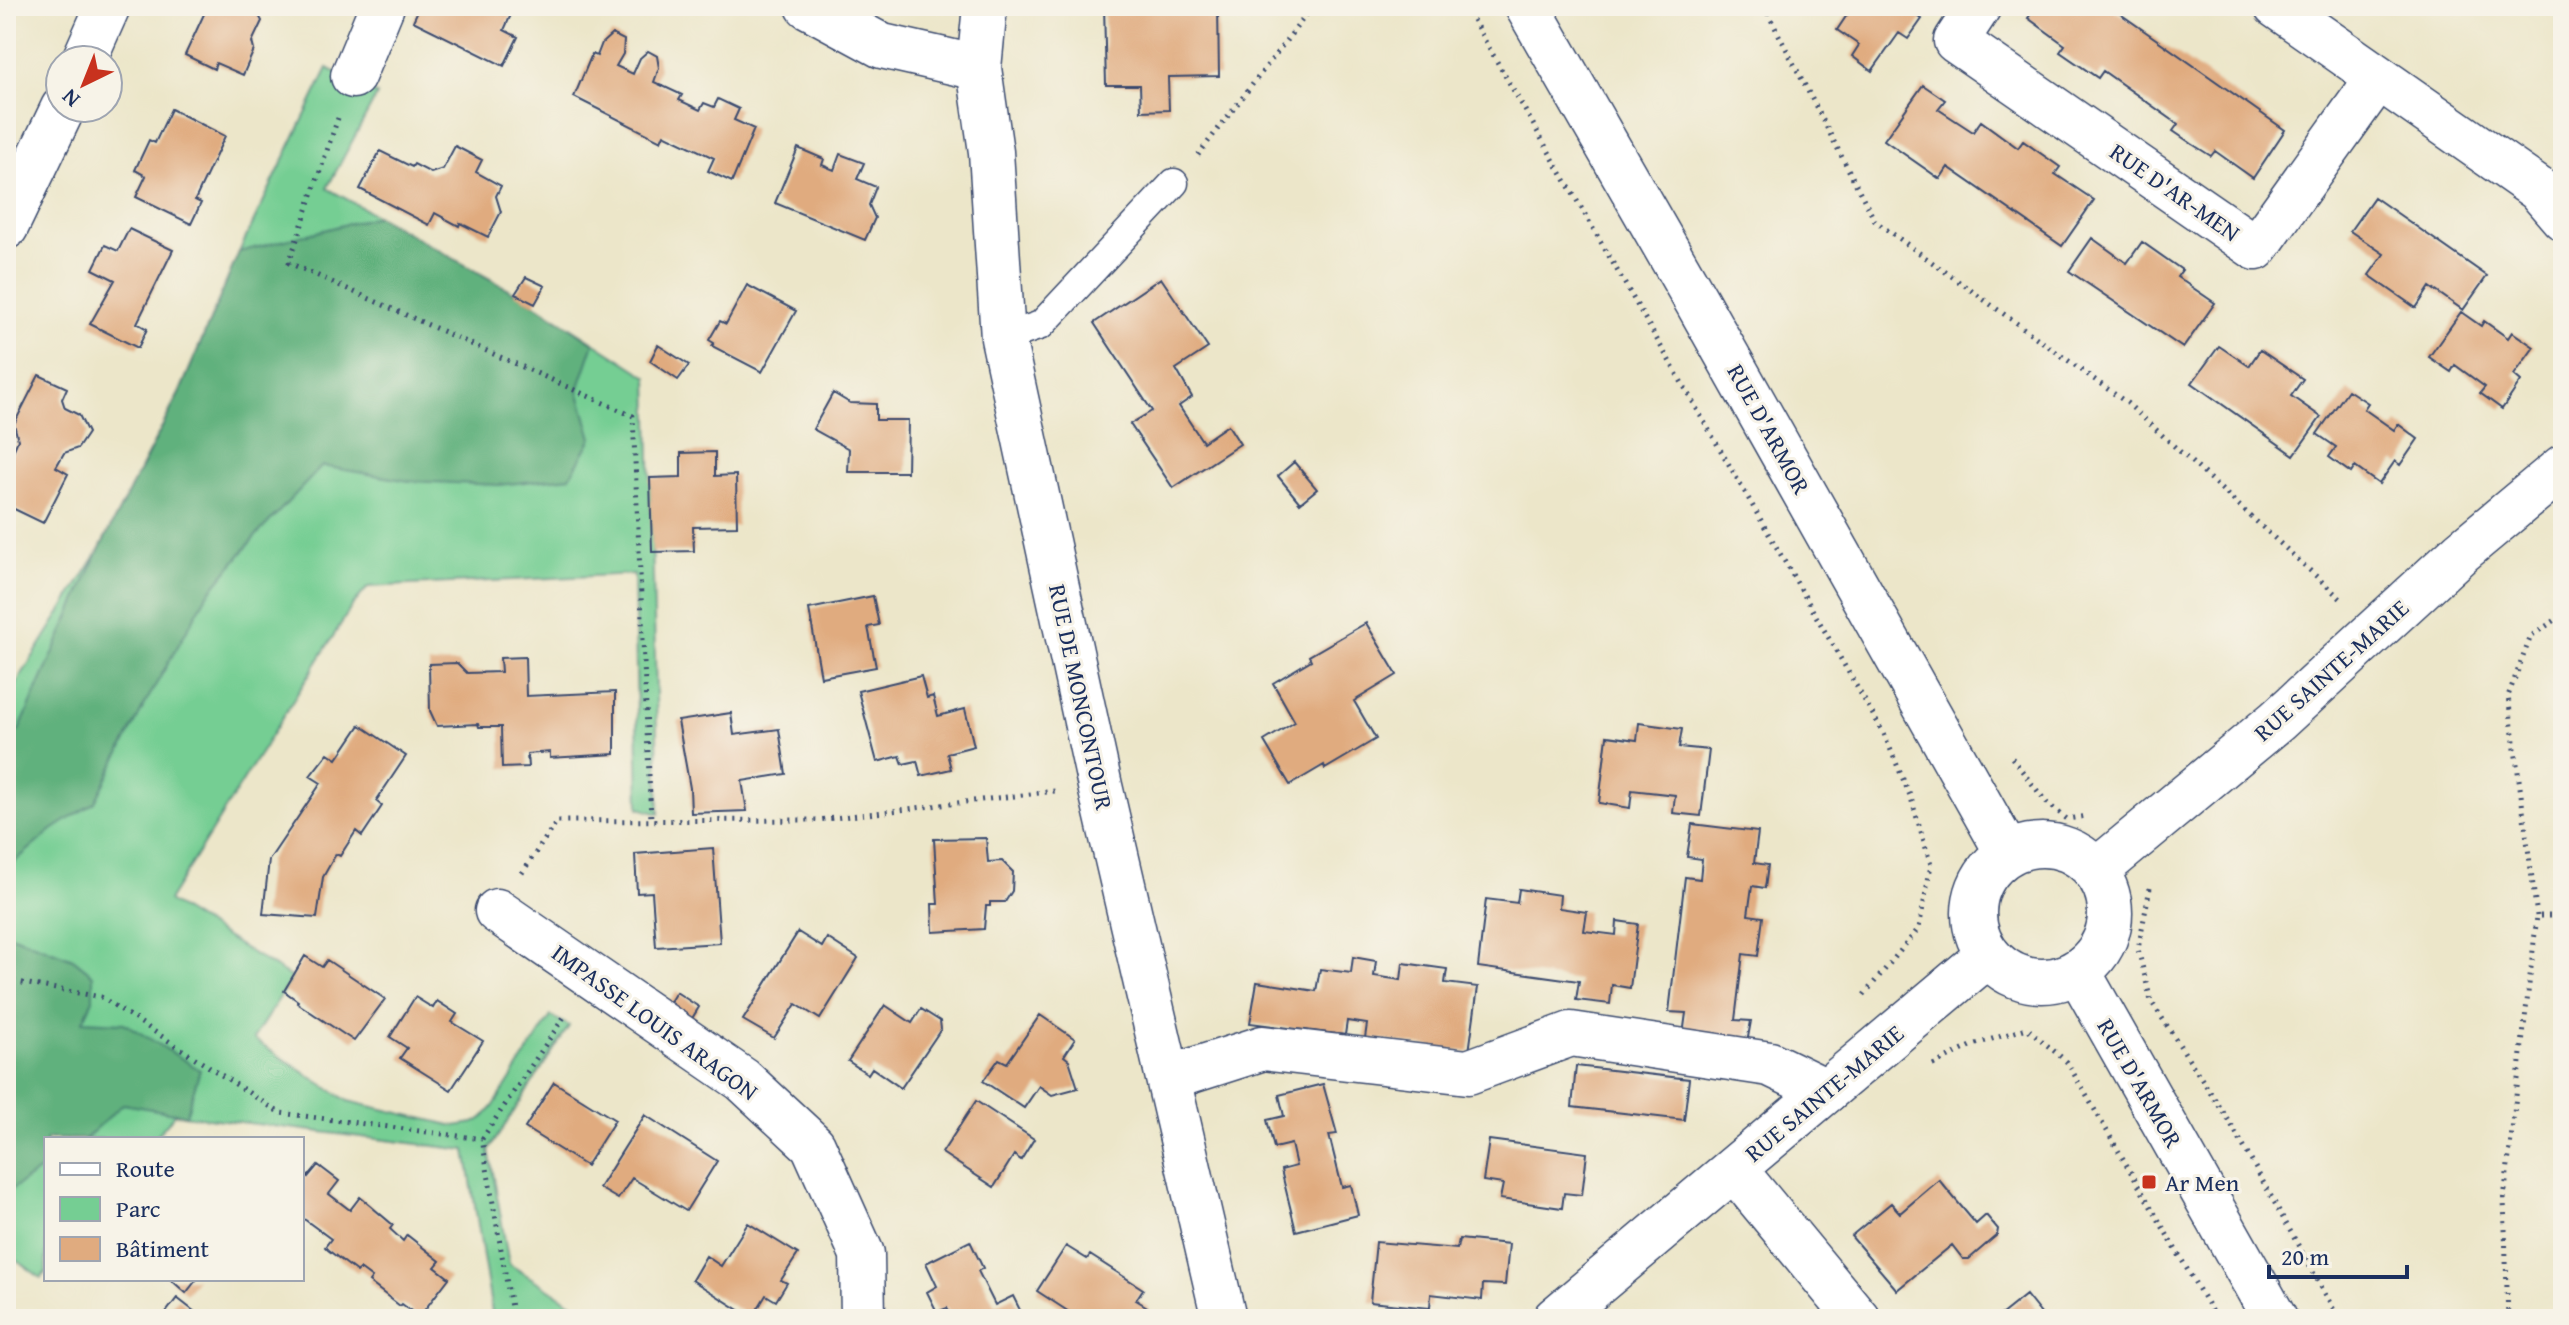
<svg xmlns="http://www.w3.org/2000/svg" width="2569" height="1325" font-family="'Gentium Book Plus',serif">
  <rect width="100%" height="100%" fill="#f7f3e8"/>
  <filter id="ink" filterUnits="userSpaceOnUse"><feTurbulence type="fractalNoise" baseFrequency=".0125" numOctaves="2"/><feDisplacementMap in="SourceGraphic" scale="16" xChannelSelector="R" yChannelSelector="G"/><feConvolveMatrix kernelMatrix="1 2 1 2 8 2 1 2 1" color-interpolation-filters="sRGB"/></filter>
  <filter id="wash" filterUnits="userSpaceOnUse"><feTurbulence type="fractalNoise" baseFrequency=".006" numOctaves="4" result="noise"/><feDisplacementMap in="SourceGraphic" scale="32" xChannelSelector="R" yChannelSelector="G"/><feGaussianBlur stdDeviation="1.8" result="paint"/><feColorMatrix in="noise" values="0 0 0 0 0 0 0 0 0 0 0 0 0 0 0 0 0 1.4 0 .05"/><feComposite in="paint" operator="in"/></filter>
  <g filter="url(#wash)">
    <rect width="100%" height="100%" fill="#ece6c9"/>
    <path fill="#75ce93" stroke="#487e78" stroke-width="2" d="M328,68l49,27 -50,93 208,116 113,73 11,437 -20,-6 -5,-234 -266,13 -16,19 -184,295 124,77 -39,61 95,62 107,25 19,-3 10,-6 9,-10 58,-91 18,10 -80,124 20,114 88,55h-104l-27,-169 -291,-36 -21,25h-108v133l-5,6 -35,-26v-552l92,-148 82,-160 61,-144z"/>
    <path fill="#60b17d" stroke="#3e706e" stroke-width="2" d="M377,216l158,88 59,39 -16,47 14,48 -22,39 -71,8 -90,-4 -87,-15 -67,71 -48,58 -61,107 -51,100 -43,28 -46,39v-139l13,1 79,-179 82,-160 59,-140z
      M6,933l67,26 20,16v25l-10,21 41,2 76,47 -14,45 -63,-11 -38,35h-39v27l-40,27z"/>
    <g id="blocks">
      <path fill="#e0ab7f" d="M198,6h64l-4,8 4,7 -10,21 2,8 -11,25 -27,-12 -2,6 -29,-14 20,-43 -8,-4z
        M420,6h95l-11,24 14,7 -14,29 -91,-45z
        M1104,6h114l1,70 -51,1 1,33 -28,1 -1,-26h-34z
        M1853,6h50l19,13 -14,20 -9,-6 -27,38 -20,-15 7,-11 -22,-15z
        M2037,6h72l176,124 -32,48 -38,-27 -4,5 -19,-12 -19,-13 5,-7 -75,-53 -5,7 -38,-26 5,-7 -37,-27z
        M612,34l12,6 -1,14 -7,12 17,8 7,-16 8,-7 9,5 2,12 -5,14 28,13 -3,5 21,10 4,-7 10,4 4,-8 21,10 -5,11 20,9 -22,53 -24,-11 6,-13 -50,-24 -3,7 -87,-44 18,-43 5,2 5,-13z
        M1923,85l22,15 -7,9 35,23 8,-11 37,27 5,-7 37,26 -5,7 39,26 -32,46 -114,-79 -8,12 -56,-39z
        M171,109l54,27 -30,64 6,3 -10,21 -55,-27 10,-21 -11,-6 14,-30 6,3z
        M455,146l27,14 -6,12 25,14 -5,10 5,16 -13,25 -28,-14 -1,3 -24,-13 -6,12 -69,-36 20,-38 32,16 2,-3 17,9 12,-4z
        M798,148l26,11 -2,6 12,5 6,-16 24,9 -7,16 19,8 -7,18 6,13 -10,22 -90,-37z
        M2374,197l113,79 -24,34 -33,-23 -14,21 -47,-33 15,-21 -34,-23z
        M129,229l44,21 -36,73 10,6 -9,19 -48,-24 25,-44 -22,-11 12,-24 13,6z
        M2092,238l35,25 15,-21 40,28 -5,7 38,26 -32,45 -114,-77z
        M526,277l19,9 -10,18 -20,-10z
        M1161,278l47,70 -32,21 16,28 -13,9 24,36 25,-17 12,19 -67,44 -43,-64 22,-13 -58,-88z
        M747,285l49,26 -34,61 -50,-26 2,-3 -5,-3 11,-19 6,3z
        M2461,312l20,14 3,-5 24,17 4,-6 22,15 -20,28 7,6 -19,28 -22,-16 5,-6 -30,-22 -4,7 -22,-15z
        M658,345l31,20 -11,15 -28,-19z
        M2219,346l30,20 11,-16 43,29 -12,17 30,21 -27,38 -102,-72z
        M39,375l28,13 -5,11 3,9 14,7 9,18 -10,15 -14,5 -8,14 12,7 -25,49 -37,-18v-54l6,3 6,-14 -4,-16z
        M2348,390l20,13 -4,6 30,21 4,-6 20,15 -18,26 -5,-4 -16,23 -24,-17 -4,6 -22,-16 7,-10 -19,-13z
        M833,393l17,10 26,1v16h32l-1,52h-59l1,-23 -36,-20z
        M715,452v24l21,-1 1,51 -44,1 1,24 -42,1 -2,-74 31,-1v-24z
        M1294,462l23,27 -17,14 -22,-27z
        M873,596l6,29 -11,2 8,40 -55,10 -12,-68z
        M1366,623l31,52 -43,26 22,38 -51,30 -1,-4 -34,20 -26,-44 31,-19 -22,-39 38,-23 -2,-4z
        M525,657l1,39 89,-4v62l-65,4v-6l-23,2 1,13 -26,1 -1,-41h-22l-1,-3 -41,2 -7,-15 -1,-47 28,-1 10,10 34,-1 -1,-14z
        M921,676l6,22 6,-2 5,20 27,-7 9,37 -27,7 4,16 -30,7 -4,-15 -14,3 -3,-8 -23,6 -19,-71z
        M731,713l3,22 45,-6 7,45 -44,7 5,30 -56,2 -1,-25 -12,-67z
        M1639,723l43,6 -3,18 30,3 -8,66 -28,-3 2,-18 -43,-5 -2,18 -31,-5 8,-67 30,4z
        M360,725l46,31 -30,45 6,5 -20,30 -6,-5 -16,25 -4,-2 -13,23 -6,41 -54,-4 6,-54 52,-77 -11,-7 18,-23 9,6z
        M1692,824l66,8 -4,31 14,2 -3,23 -13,-2 -4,29 15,2 -5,39 -15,-2 -8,66 16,1 -4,22 -64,-8 3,-22 -17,-1 16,-135 15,2 2,-20 -15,-2z
        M986,838l2,24 14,-1 11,11 -1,19 -7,11h-15v4h-4l-2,23 -51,3 -1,-28h6l-4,-65z
        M713,848l7,95 -64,4 -4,-55 -15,1 -2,-39z
        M1519,889l41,6 -1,13 28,4 -3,19 32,4 1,-14 21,3 -8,64 -18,-3 -2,19 -34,-4 3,-19 -101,-14 8,-68 31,4z
        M798,932l24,15 5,-9 31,20 -38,61 -24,-15 -22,34 -31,-18z
        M305,956l17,11 5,-7 58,39 -31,42 -57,-38 1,-2 -14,-10z
        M1353,957l23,4 -2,15 27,4 2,-17 44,6 -2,14 33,4 -9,65 -104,-14 2,-14 -20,-3 -2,14 -95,-12 7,-41 59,9 4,-22 31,4z
        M676,992l23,15 -11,18 -23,-15z
        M415,997l18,11 4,-7 20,13 -5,8 31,19 -32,49 -51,-32 7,-10 -17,-11z
        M885,1005l27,18 9,-14 19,12 1,8 -40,59 -29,-20 -4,6 -20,-13z
        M1040,1015l35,24 -11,17 5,4 9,28 -26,7 -13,-9 -15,22 -41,-27 16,-22 8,4z
        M1576,1066l113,13 -5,41 -112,-13z
        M554,1082l61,38 -29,46 -61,-38z
        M1323,1084l14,50 -8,1 13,52 9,-2 7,30 -62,16 -15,-61 15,-4 -5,-22 -17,4 -7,-28 17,-4 -5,-21z
        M976,1101l58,38 -13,21 -7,-5 -20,32 -52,-34z
        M645,1115l72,46 -31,50 -54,-33 -14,21 -19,-11z
        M1489,1140l98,13 -5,42 -18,-2 -2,15 -62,-9 3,-15 -20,-3z
        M318,1165l21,16 -10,13 21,16 10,-13 33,28 -3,4 13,12 4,-6 33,26 -5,6 14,11 -30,39 -17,-13 -2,2 -31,-24 3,-4 -12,-9 -3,3 -29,-22 -3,-3 6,-8 -27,-20 -2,2v-41l4,-5 2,2z
        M1939,1180l37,44 10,-9 12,14 -1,6 -28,24h-6l-11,-14 -55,45 -46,-54 40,-33 9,10z
        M748,1223l50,31 -17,26 6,3 -11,18 -10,-6 -14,23 -60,-38 14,-24 15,10z
        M1459,1239l50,5 -4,41 -22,-1 -1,16 -51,-6 -1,14 -60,-6 6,-60 81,7z
        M970,1241l13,27 -5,3 17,34 18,-9 9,18 -9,5h-61l-5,-11 -10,4 -10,-20 10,-6 -11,-23z
        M1066,1246l21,13 3,-4 53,34 -7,11 13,8 -7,11h-62l-43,-28z
        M170,1279h27l-11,14z
        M2026,1295l19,24h-49z
        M177,1298l27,21h-43z"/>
    </g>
  </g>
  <g filter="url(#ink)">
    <use href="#blocks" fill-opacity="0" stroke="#3a4a6e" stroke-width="2"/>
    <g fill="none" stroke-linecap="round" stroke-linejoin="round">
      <defs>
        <path id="service" d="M1003,338l38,-13 133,-142"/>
        <path id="minor" d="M808,6l74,40 97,22
          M985,6l-6,62 12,84 12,186 97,448 124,533
          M1979,6l-23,35 300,207 122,-170
          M2276,6l262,183 25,29
          M84,60l24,-54
          M353,76l29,-70
          M6,227l57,-119
          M2096,871l181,-150 185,-170 101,-84
          M497,911l246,169 70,65 49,109 1,65
          M1169,1078l94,-30 205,24 103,-38 199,30 56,27
          M1734,1169l124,150"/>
        <path id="tertiary" d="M1555,1319l433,-364"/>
        <path id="secondary" d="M1527,6l170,296 311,552
          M1974 913a68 68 0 1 1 136 0a68 68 0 1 1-136 0Z
          M2078,971l197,348"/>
      </defs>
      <use href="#service" stroke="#3a4a6e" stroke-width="31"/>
      <use href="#minor" stroke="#3a4a6e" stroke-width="47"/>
      <use href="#tertiary" stroke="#3a4a6e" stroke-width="47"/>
      <use href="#secondary" stroke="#3a4a6e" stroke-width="47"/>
      <path stroke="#3a4a6e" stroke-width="5" stroke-dasharray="2 6" stroke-linecap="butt" d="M1465,6l419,728 27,64 20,67 -12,63 -56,68
        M1764,6l111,215 252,182 214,196
        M338,118l-49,145 344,153 18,404
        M1198,155l115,-149
        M2012,758l35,45 20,16 20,-3
        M522,873l35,-52 261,-1 237,-29
        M2150,888l-12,61 13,52 80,123 108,195
        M2537,916l-29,-220 23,-60 32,-21
        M6,980l95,17 179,116 202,26 31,180
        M1933,1065l40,-20 54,-17 40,34 149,257
        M482,1139l84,-125
        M2508,1319l-4,-120 33,-283h26"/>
      <use href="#service" stroke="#fff" stroke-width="28"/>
      <use href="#minor" stroke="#fff" stroke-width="44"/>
      <use href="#tertiary" stroke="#fff" stroke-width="44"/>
      <use href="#secondary" stroke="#fff" stroke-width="44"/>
    </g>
  </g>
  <rect fill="#c8321e" stroke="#f7f3e8" stroke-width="3" x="2141" y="1174" width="16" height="16" rx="4"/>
  <g text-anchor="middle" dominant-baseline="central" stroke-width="6" stroke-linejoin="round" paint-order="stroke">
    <g font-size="24" fill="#1b2f5e" stroke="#f7f3e8">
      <text transform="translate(2175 192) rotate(35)">RUE D'AR-MEN</text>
      <text transform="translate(1769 429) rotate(61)">RUE D'ARMOR</text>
      <text transform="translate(2331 670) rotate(-42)">RUE SAINTE-MARIE</text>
      <text transform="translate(1081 697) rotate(78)">RUE DE MONCONTOUR</text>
      <text transform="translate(655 1022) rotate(36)">IMPASSE LOUIS ARAGON</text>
      <text transform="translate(2140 1083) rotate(60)">RUE D'ARMOR</text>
      <text transform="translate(1824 1093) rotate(-40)">RUE SAINTE-MARIE</text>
    </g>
    <g font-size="24" fill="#1b2f5e" stroke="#f7f3e8" text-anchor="start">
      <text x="2165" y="1182">Ar Men</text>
    </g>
  </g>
  <rect width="2569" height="1325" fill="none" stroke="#f7f3e8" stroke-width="32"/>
  <rect x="44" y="1137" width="260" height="144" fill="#f7f3e8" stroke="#9fa5b1" stroke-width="2"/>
  <rect x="60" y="1163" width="40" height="12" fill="#ffffff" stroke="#9fa5b1" stroke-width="2"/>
  <text x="116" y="1177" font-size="24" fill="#1b2f5e">Route</text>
  <rect x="60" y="1197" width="40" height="24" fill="#75ce93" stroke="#9fa5b1" stroke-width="2"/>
  <text x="116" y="1217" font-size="24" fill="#1b2f5e">Parc</text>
  <rect x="60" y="1237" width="40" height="24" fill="#e0ab7f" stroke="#9fa5b1" stroke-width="2"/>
  <text x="116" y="1257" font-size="24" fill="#1b2f5e">Bâtiment</text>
  <g transform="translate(84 84) rotate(223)"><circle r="38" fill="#f7f3e8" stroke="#9fa5b1" stroke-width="2"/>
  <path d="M0-6L14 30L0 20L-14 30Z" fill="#c8321e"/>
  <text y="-12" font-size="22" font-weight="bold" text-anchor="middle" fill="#1b2f5e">N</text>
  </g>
  <path d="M2269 1265v12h138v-12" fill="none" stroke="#1b2f5e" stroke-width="4"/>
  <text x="2281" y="1265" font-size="24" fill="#1b2f5e" stroke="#f7f3e8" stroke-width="6" paint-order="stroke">20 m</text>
</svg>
